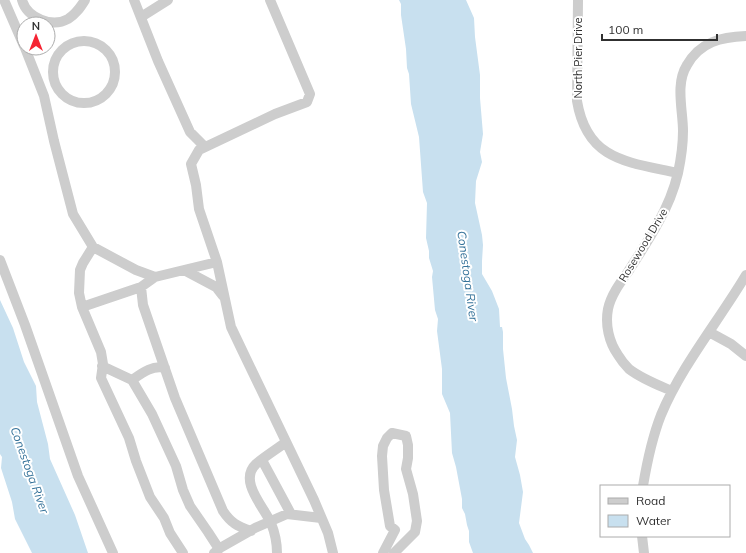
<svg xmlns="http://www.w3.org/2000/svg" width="746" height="553" font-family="Mulish,sans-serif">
  <rect width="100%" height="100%" fill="#fff"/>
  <path fill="#c8e0ef" d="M399,0h67l8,18 1,19 5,38v23l3,36 -3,18 2,10 -6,19 -1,22 7,32 1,10 -1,16v13l10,17 7,18 1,18h2l1,5v17l3,29 6,31 2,17 3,14 -2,17 5,18 3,17 -4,31 6,16 4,6 4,8h-60l-4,-11v-11l-2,-6 -2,-11 -3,-6v-9l-6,-32 -4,-14 -2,-40 -8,-19v-25l-5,-38 1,-12 -3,-9 -3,-33 1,-6 -4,-13v-7l-3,-13 1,-35 -4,-11 -4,-55 -8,-33 -2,-30 -2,-6 -1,-19 -5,-34v-11z
    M0,300l13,28 11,34 12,24 1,16 11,42 2,15 25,56 13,38h-56l-17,-34 -3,-17 -11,-34 1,-11 -2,-3z"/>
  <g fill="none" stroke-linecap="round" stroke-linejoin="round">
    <path stroke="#cdcdcd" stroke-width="10" d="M4,0l20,46
      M22,0c5,18 30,28 46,19 8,-5 12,-11 17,-19
      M134,0l24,61 32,71 15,15
      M270,0l40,94 -3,8 -32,12 -76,36 -8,14 5,21 3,24 18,53 14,65 10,21 73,152 14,33 5,20
      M578,0l-1,101c10,60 51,61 101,72
      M141,17l27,-17
      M53 72a31 31 0 1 1 62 0a31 31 0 1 1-62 0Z
      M25,48l19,48 10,45 19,73 20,33 43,23 19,7
      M93,247l-10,16 -3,7 -1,23 3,14 19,45 2,12 -2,14 28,60 7,23 14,36 14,21 6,15 13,20
      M0,260l25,65 53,151 35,77
      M184,270l32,17 7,9
      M141,287l2,18 32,93 48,113c8,12 14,15 28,20
      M82,307l59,-20 14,-10 62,-15
      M709,332l22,12 15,12
      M102,366l30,14 20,34 24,52 7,24 7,16 18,26 11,17
      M132,380c10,-7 20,-15 33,-12
      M672,391c-14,-6 -30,-12 -43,-22 -4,-4 -8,-9 -11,-14 -9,-13 -13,-30 -10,-46 3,-14 12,-26 20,-37 10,-16 21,-32 30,-49 9,-16 16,-33 20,-50 3,-14 5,-28 5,-42 0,-21 -8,-47 4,-66 13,-23 34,-28 59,-29
      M262,460l29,54
      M643,486c4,-24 9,-48 18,-71 21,-50 57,-93 85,-140
      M642,536l2,17
      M214,553l6,-5 35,-20 32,-14 34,4
      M277,553c0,-11 -2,-20 -6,-30 -7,-16 -33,-42 -15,-59 8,-7 21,-15 30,-22
      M383,553l12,-23 -5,-4 -6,-36 -2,-34 1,-10 4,-8 5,-5 14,3 2,9v13l-2,11 7,25 4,27 -2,11 -21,21"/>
  </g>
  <g text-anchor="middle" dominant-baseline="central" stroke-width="4" stroke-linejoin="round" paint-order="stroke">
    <g font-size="11" fill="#303030" stroke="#fff">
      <text transform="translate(578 58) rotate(-90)">North Pier Drive</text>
      <text transform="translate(643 245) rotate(-59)">Rosewood Drive</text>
    </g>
    <g font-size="12" font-style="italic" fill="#36739a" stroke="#fff">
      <text transform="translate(468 276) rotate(82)">Conestoga River</text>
      <text transform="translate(30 470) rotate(70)">Conestoga River</text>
    </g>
  </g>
  <rect x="600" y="485" width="130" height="52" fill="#ffffff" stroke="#acacac"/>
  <rect x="608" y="498" width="20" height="6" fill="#cdcdcd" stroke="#acacac"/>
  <text x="636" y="505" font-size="12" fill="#303030">Road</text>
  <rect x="608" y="515" width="20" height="12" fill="#c8e0ef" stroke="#acacac"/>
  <text x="636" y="525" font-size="12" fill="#303030">Water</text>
  <g transform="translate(36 36)"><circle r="19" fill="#ffffff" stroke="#acacac"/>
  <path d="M0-3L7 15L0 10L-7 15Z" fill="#f52433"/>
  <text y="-6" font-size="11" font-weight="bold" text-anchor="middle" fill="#303030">N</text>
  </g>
  <path d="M602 34v6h115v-6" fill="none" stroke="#303030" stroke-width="2"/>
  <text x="608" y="34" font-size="12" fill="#303030" stroke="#ffffff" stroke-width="3" paint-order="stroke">100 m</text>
</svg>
